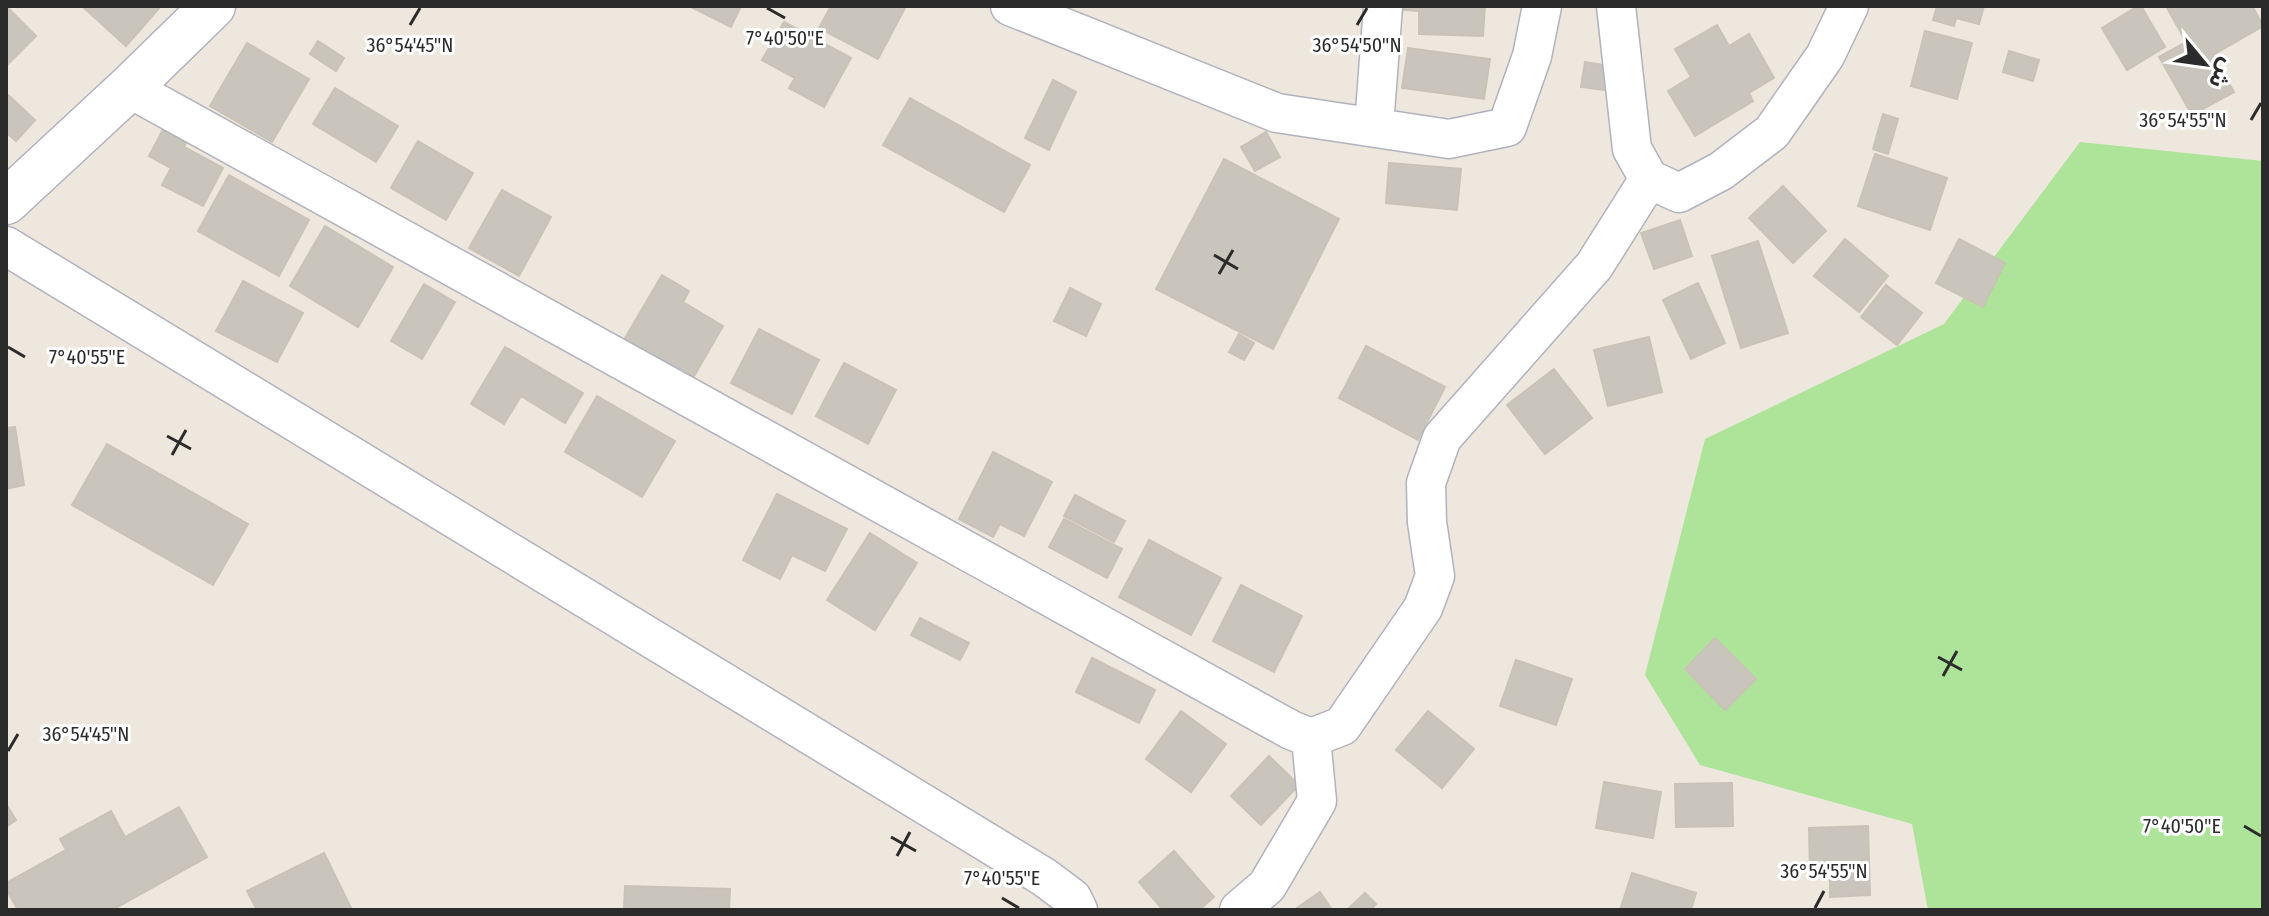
<svg xmlns="http://www.w3.org/2000/svg" width="2269" height="916" font-family="'Fira Sans Condensed','Noto Sans Arabic',sans-serif">
  <rect width="100%" height="100%" fill="#ede7dd"/>
  <path fill="#aee499" d="M2080,142l183,19v749h-335l-16,-86 -212,-59 -55,-90 60,-236 239,-115z"/>
  <path fill="#c9c5bc" stroke="#c9c3b7" stroke-width="2" d="M6,6l30,30 -30,30z
    M82,6h79l-35,40z
    M689,6h52l-10,21z
    M831,6h75l-28,53 -59,-31z
    M1393,6h92l-2,30 -64,-2v-23l-26,-2z
    M1937,6h47l-5,18 -23,-6 -2,8 -21,-6z
    M2138,6h3l24,41 -38,23 -25,-42z
    M2166,6h89l-2,1 10,19 -50,29 21,37 -42,23 -33,-58 27,-15z
    M784,22l67,36 -27,49 -35,-19 6,-10 -33,-18z
    M1717,25l12,21 20,-12 25,44 -25,15 4,8 -58,35 -27,-45 23,-14 -16,-28z
    M1925,31l47,12 -15,56 -46,-13z
    M318,41l26,17 -8,13 -26,-17z
    M247,43l62,36 -37,63 -62,-36z
    M1408,48l82,11 -6,40 -82,-11z
    M2009,51l30,9 -6,21 -30,-9z
    M1585,62l30,5 -4,24 -30,-4z
    M1053,80l23,12 -27,58 -24,-12z
    M335,88l63,38 -22,36 -63,-38z
    M6,93l29,27 -19,21 -10,-9z
    M910,98l120,67 -26,47 -121,-67z
    M1883,114l15,5 -10,35 -15,-5z
    M168,120l24,12 -8,15 39,21 -20,38 -41,-21 9,-17 -22,-12z
    M1266,132l14,25 -25,14 -14,-24z
    M418,141l55,32 -27,47 -55,-32z
    M1875,154l72,24 -17,52 -72,-24z
    M1224,159l115,60 -66,130 -117,-60z
    M1389,163l72,6 -4,41 -71,-7z
    M229,175l80,45 -30,56 -81,-45z
    M1783,186l43,45 -33,32 -44,-45z
    M502,190l49,27 -32,59 -50,-28z
    M1680,220l12,36 -38,13 -13,-36z
    M325,226l68,41 -35,60 -68,-41z
    M1845,239l43,37 -29,36 -45,-36z
    M1959,239l46,24 -22,44 -47,-24z
    M1758,241l30,92 -47,15 -29,-92z
    M662,275l27,16 -6,11 40,24 -34,59 -68,-40z
    M243,281l60,32 -26,49 -61,-31z
    M1698,283l27,60 -34,16 -28,-59z
    M424,284l31,18 -33,57 -31,-18z
    M1886,285l36,28 -25,32 -36,-28z
    M1070,288l31,16 -15,32 -32,-15z
    M759,329l60,31 -27,54 -61,-31z
    M1239,334l15,9 -10,17 -15,-8z
    M1649,337l13,55 -54,14 -14,-56z
    M1366,346l79,41 -27,53 -79,-42z
    M505,347l78,46 -18,30 -44,-27 -17,28 -33,-20z
    M844,363l52,27 -28,54 -52,-28z
    M1554,369l38,49 -47,36 -38,-49z
    M597,396l78,45 -33,56 -77,-45z
    M15,427l9,58 -18,4v-61z
    M107,444l141,80 -35,61 -141,-80z
    M993,452l59,30 -28,54 -24,-12 -7,13 -34,-18z
    M777,494l70,35 -22,42 -33,-16 -12,24 -37,-19z
    M1075,495l50,26 -11,21 -50,-26z
    M1064,519l58,30 -15,29 -58,-31z
    M870,533l47,30 -42,67 -48,-30z
    M1149,540l72,38 -30,57 -72,-38z
    M1241,585l61,31 -28,56 -61,-31z
    M920,618l49,25 -9,17 -49,-25z
    M1715,638l41,41 -31,31 -40,-41z
    M1092,658l63,32 -16,33 -63,-31z
    M1516,660l56,19 -16,46 -56,-19z
    M1181,711l45,33 -35,48 -45,-33z
    M1428,711l46,38 -32,39 -46,-38z
    M1269,756l30,29 -38,40 -30,-29z
    M1604,782l57,10 -8,46 -57,-10z
    M1732,783l1,43 -57,1 -1,-43z
    M6,804l10,16 -10,7z
    M179,807l28,50 -95,53h-94l-12,-21v-6l60,-33 -6,-11 51,-28 14,26z
    M1868,826l2,69 -40,2v-24l-20,1 -1,-46z
    M1174,851l40,46 -15,13h-36l-24,-28z
    M324,853l28,57h-95l-10,-19z
    M1632,873l64,20 -5,17h-71z
    M625,886l105,3 -1,21h-105z
    M1320,892l12,18h-38z
    M1365,893l11,11 -5,6h-24z"/>
  <g fill="none" stroke-linecap="round" stroke-linejoin="round">
    <defs>
      <path id="minor" d="M1010,6l267,107 172,26 58,-12 25,-71 10,-50
        M1616,6l16,143 17,30 30,14 42,-22 51,-39 53,-76 24,-50
        M129,88l1162,642 20,8 31,-12 81,-118 12,-32 -8,-54 -1,-39 16,-45 152,-172 55,-87
        M1374,126l9,-120
        M6,246l1038,631 28,21 6,12
        M1239,910l28,-24 50,-85 -6,-63"/>
      <path id="secondary" d="M6,202l123,-114 84,-82"/>
    </defs>
    <use href="#minor" stroke="#b1b2bf" stroke-width="41"/>
    <use href="#secondary" stroke="#b1b2bf" stroke-width="47"/>
    <use href="#minor" stroke="#fff" stroke-width="38"/>
    <use href="#secondary" stroke="#fff" stroke-width="44"/>
  </g>
  <path fill="none" stroke="#2b2b2b" stroke-width="3" d="M767,8l18,10M410,25l10,-17M1357,25l10,-17M2251,120l10,-17M1214,255l24,14M1219,274l14,-24M8,347l17,10M167,436l24,13M172,455l14,-25M1938,657l24,13M1943,676l14,-25M8,751l10,-17M2244,826l17,10M891,837l25,14M897,856l13,-24M1002,898l17,10M1815,908l9,-17"/>
  <g font-size="20" text-anchor="middle" fill="#2b2b2b" stroke="#fff" stroke-width="6" stroke-linejoin="round" paint-order="stroke">
    <text x="785" y="45">7°40'50"E</text>
    <text x="410" y="52">36°54'45"N</text>
    <text x="1357" y="52">36°54'50"N</text>
    <text x="2183" y="127">36°54'55"N</text>
    <text x="87" y="364">7°40'55"E</text>
    <text x="86" y="741">36°54'45"N</text>
    <text x="2182" y="833">7°40'50"E</text>
    <text x="1824" y="878">36°54'55"N</text>
    <text x="1002" y="885">7°40'55"E</text>
  </g>
  <rect width="2269" height="916" fill="none" stroke="#2b2b2b" stroke-width="16"/>
  <g transform="translate(2205 64) rotate(119)" stroke="#ffffff" stroke-width="6" paint-order="stroke">
  <path d="M0-6L14 30L0 20L-14 30Z" fill="#2b2b2b"/>
  <text y="-12" font-size="22" font-weight="bold" text-anchor="middle" fill="#2b2b2b">ش</text>
  </g>
</svg>
